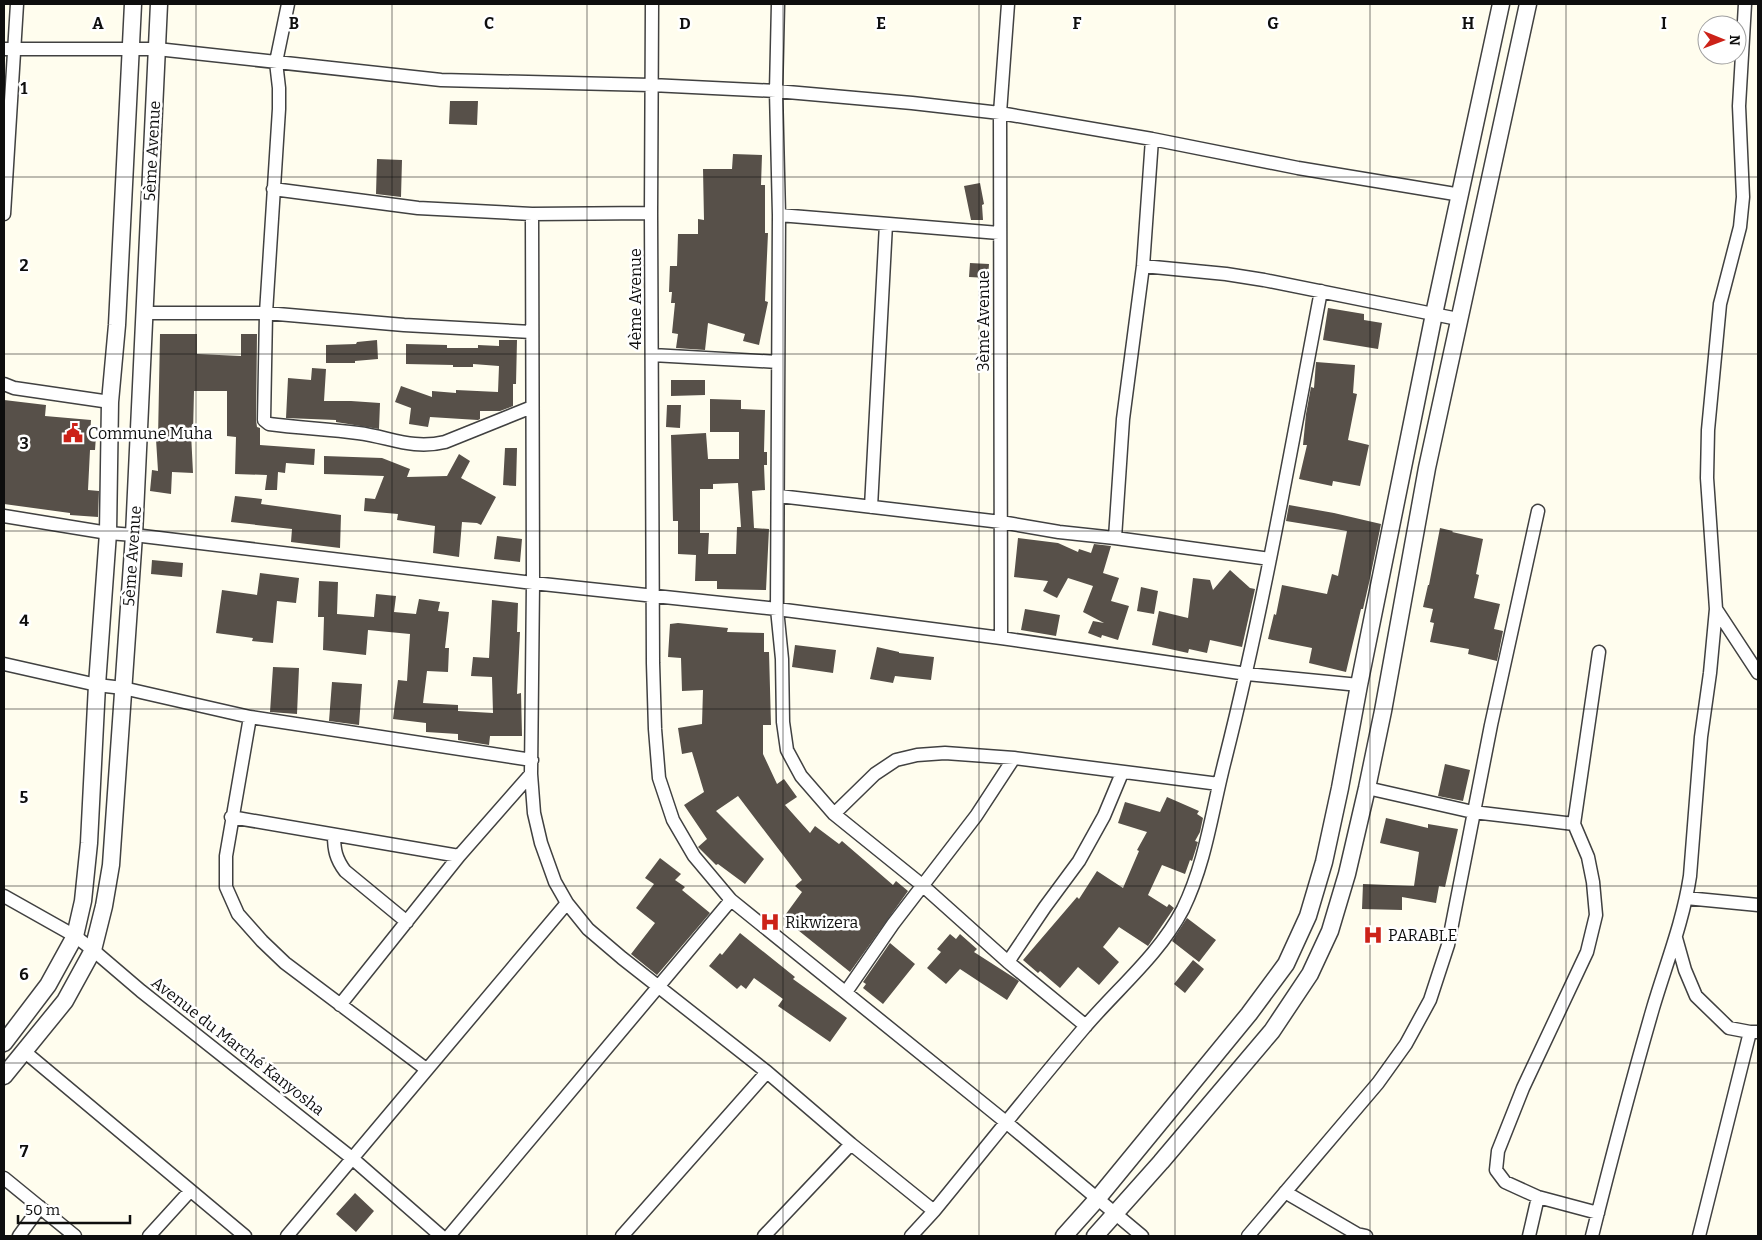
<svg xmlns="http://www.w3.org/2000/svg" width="1762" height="1240" font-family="Bitter,serif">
  <rect width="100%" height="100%" fill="#fffdee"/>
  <path fill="#575049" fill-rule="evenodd" d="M450,101h28l-1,24 -28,-1z
    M733,154l29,1 -1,30h4v48h3l-3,68 3,1 -9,43 -16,-4 2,-7 -37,-11 -3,27 -29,-2 2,-14 -6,-1 3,-30h-4l1,-11h-3l1,-26h7l1,-32h20v-15l6,1 -1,-51h29z
    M377,159l25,1 -1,37 -25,-3z
    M980,183l4,21 -2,1 1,15h-12l-7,-34z
    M970,263l19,1 -1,14 -19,-1z
    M1328,308l36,6v6l18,3 -4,26 -55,-9z
    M160,334h37v20l44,2v-22h16l-1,86 1,7 3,1v17l55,4 -1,16 -28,-2 -1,10 -7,-1 -1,18h-12l2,-15 -32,-1 1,-37 -9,-1v-45h-33l-1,42h-2l2,40 -21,-1 -1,22 -21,-3 2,-21 6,1 -2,-32h2z
    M377,340l1,19 -23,2v2h-29v-18l30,-1 1,-2z
    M499,340h18l-1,44h-3v22l-13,5h-20v8l-2,1 -48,-3 -2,10 -19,-3 2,-16 -16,-6 6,-16 31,11v-6l24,2v-3l42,2 1,-26 -26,-2v3h-20v-2l-47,-1v-20l41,1v3h31v-3l21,1z
    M1316,362l39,3 -2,28 4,1 -9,46 21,5 -9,41 -27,-5 -1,5 -33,-7 8,-34h-4l3,-31 5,-27 3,1z
    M312,368l14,1 -2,32h27l29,2 -1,26 -43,-7v-2l-50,-2 2,-40 23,2z
    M671,380h34v15l-34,1z
    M710,399l31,1v9l24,1 -1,42h3v13h-3l1,25 -13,1 2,37 15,1 -3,61 -49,-1v-8h-22l1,-26 -18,-1v-33h-5l-2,-86 35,-2 2,26h31v-27h-29zM738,483l3,44h-4l-1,27h-28l1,-21h-9v-44h13v-5z
    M4,400l42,5 -1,11 46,4 -1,15 6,1 -1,14h-5l-2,40 11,1 -1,26 -28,-2v-2l-66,-9z
    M667,405h14l-1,23 -14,-1z
    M505,448h12l-1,38 -13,-1z
    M459,454l11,7 -9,17 35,19 -15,28 -4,-2 -15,-1 -3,35 -26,-4 2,-27 -38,-6 1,-6 -34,-3 1,-13 10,1 9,-23 -60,-2v-18l58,2 28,11 -3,8 40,-1z
    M235,496l27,3 -1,5 80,11 -1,33 -49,-6 1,-13 -61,-7z
    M1289,505l45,8 47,11 -12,59 -6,26h-2l-15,63 -37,-9 3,-15 -44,-9 6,-25 2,1 6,-30 45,9 5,-20 6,2 9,-45 -61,-10z
    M1440,528l13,3 -1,1 31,7 -7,35 3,1 -5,23 26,6 -6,25 9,2 -6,30 -29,-7 1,-5 -39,-7 4,-19 -4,-1 3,-13 -10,-2 5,-22h1z
    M497,536l25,3 -2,23 -26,-3z
    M1018,538l40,5 20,9 1,-3 12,4 3,-9 17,2 -8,27 16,5 -8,23 18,5 -11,34 -16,-5 -1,3 -13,-5 5,-12 11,2 -21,-11 10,-26 -25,-8 -11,20 -14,-7 5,-10 -34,-4z
    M152,560l31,3 -1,14 -31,-3z
    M1230,570l20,18 5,1 -13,58 -32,-7 -3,13 -18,-4 -1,4 -36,-8 7,-34 29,7 5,-40 17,2 3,10z
    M260,573l39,5 -3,25 -19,-2 -4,42 -21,-2 1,-3 -37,-5 6,-43 35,5z
    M319,581l19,1 -1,32 37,3 2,-23 20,2 -2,16 22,2 3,-15 21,3 -2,9 11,1 -4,36h4l-1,24 -21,-1 -4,32 35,2v6l35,2 -1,-36 -21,-1 2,-19 16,1 3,-58 26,3 -1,29h3l-3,62 4,-1 1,43h-32l-1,9 -31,-5v-6l-32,-2v-9l-33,-4 5,-39 9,1 3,-47 -42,-4 -2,25 -43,-5 1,-33h-6z
    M1141,587l17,4 -4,23 -17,-3z
    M1025,609l35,6 -4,21 -35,-6z
    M678,623l50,5 -1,4 37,1v19h5l2,73h-8v29l14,30 7,-5 13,18 -12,8 25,28 5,-7 24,18 3,-3 51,44 3,-4 12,10 -58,81 -67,-54 19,-26 -7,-6 7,-6 -64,-84 -22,15 48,48 -19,25 -27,-20 -2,1 -18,-18 9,-8 -23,-34 20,-13 -12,-40 -10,2 -4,-26 24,-4 1,-34 -21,1 -1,-33 -13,-1 2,-33z
    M795,645l41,5 -3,23 -41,-6z
    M877,647l22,5v1l35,4 -3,23 -36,-4 -2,7 -23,-4z
    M273,667l26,1 -2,46 -27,-2z
    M332,682l30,2 -3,41 -30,-4z
    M1445,764l25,6 -7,31 -25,-5z
    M1167,797l32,14 -2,3 6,4 -3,14 -5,9 3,1 -6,19 -2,-1 -5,14 -23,-9 -14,30 19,12 2,-3 5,4 -26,38 -29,-19 -16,20 16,15 -20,23 -21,-18 -18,21 -20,-17 -2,2 -15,-13 54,-63 2,2 18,-28 26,17 16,-37 -2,-1 10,-18 -29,-9 7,-21 35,10z
    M1386,818l42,10v-4l30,5 -13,58 -6,-1 -3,17 -34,-6v13l-40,-1 1,-25 51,2 5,-34 -39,-9z
    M660,858l21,16 -6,6 10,7 -3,3 28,23 -53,62 -26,-21 24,-31 -19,-15 18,-24 -9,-6z
    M1187,918l29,22 -17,22 -27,-21z
    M740,933l55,44 -2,2 54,39 -17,24 -52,-36 5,-7 -29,-21 -8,11 -5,-4 -4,4 -28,-23 11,-13 2,2z
    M950,934l6,5 4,-5 17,15 -3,3 45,29 -12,19 -47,-31 -14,15 -19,-16 14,-16 -4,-3z
    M890,943l25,21 -32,40 -20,-16 3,-4 -3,-2z
    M1193,960l11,9 -19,24 -11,-9z
    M355,1193l19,18 -18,21 -20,-18z"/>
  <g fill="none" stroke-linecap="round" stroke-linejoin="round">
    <defs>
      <path id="minor" d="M288,4l-12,58 3,26v21l-13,204 -2,107 5,4c30,4 59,5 89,9 32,4 54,17 87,9l87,-35
        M652,4l-1,209 2,450 2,66 4,49 14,42 21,36 37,44 276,223 135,113
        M778,4l-2,87 3,124 -2,394 5,50 1,63 4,28 14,26 33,38 88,71 86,77 78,64
        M4,49h153l284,31 210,5 125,6 136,12 88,10 152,26 146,29 163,27
        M273,189l145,19 114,6 119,-1
        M4,214l13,-210
        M532,214l1,369 -2,191 3,39 7,30 14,39 12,21 21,26 34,29 145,114 84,72 83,67
        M779,215l220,18
        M1143,266l83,8 38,6 194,39
        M144,313h122l138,12 128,7
        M652,355l126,7
        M4,384l10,4 96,14
        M779,496l222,26 58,10 56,6 155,21
        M871,507l15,-283
        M4,516l104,17 26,2 399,48 244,26 224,29 246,36 112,11
        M1115,538l8,-119 20,-153 9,-127
        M1716,609l42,64
        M1001,638l-1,-525 8,-109
        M4,664l93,21 26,3 127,29 282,43
        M250,717l-24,139v31l12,27 24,27 23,22 141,106
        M1367,788l106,24 101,12
        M834,814l41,-40 21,-14 21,-5 28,-2 69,5 205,26
        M231,817l228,39
        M334,835c0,15 2,24 11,36l62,51
        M4,896l71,40 18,14 48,41 212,168 88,77
        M1686,898l72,7
        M1676,938l9,32 11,26 33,32 21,4h8
        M1008,962l37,-55 34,-46 25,-45 18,-43
        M846,992l47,-68 83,-108 38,-58
        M340,1005l119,-149 72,-82
        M25,1052l220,184
        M4,1178l71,58
        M1285,1192l72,42 9,2
        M1598,1213l-60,-16 -33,-15 -9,-12 2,-19 25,-63 64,-136 9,-37 -3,-33 -5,-25 -14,-33 25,-172
        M19,1236l21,-29
        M149,1236l41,-45
        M287,1236l280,-333
        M449,1236l282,-336
        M622,1236l145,-164
        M764,1236l87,-92
        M911,1236l23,-25c50,-61 99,-123 150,-183 33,-39 75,-73 99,-119 23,-47 29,-99 42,-149 39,-154 66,-312 96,-469
        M1248,1236l130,-153 28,-39 24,-44 18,-55 43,-220 47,-214
        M1529,1236l9,-39
        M1592,1236c19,-76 39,-152 61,-228 13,-44 30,-86 37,-132l11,-139 9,-64 6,-64 -9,-131 1,-48 12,-126 20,-77 3,-30 -4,-91 6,-102
        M1699,1236l51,-204"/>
      <path id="tertiary" d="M4,1043l44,-58 27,-49 8,-35 6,-58 8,-158 11,-152 2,-131 7,-77 16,-321
        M4,1076l61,-75 28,-51 11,-44 7,-41 23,-330 25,-531
        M1064,1236l34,-38 151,-184 37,-50 22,-48 16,-54 16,-74 19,-103 75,-371 67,-310
        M1095,1236l66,-74 111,-131 38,-57 20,-43 17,-57 20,-86 16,-77 44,-243 101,-464"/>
    </defs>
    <use href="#minor" stroke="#414141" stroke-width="15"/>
    <use href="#tertiary" stroke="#414141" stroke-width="19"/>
    <use href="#minor" stroke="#fff" stroke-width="12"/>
    <use href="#tertiary" stroke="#fff" stroke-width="16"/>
  </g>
  <path fill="none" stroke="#0e0e0e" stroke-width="1" stroke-opacity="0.55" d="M196,4v1232M392,4v1232M587,4v1232M783,4v1232M979,4v1232M1175,4v1232M1370,4v1232M1566,4v1232M4,177h1754M4,354h1754M4,531h1754M4,709h1754M4,886h1754M4,1063h1754"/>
  <defs>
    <symbol id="civic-bare" viewBox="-9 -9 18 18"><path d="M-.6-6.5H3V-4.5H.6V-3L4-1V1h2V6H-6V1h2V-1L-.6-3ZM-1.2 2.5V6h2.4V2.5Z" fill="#cc2218" stroke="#fff" stroke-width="2.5" paint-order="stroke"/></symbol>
    <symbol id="hospital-bare" viewBox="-9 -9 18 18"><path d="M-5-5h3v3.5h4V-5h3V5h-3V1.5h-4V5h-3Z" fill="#cc2218" stroke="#fff" stroke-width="2.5" paint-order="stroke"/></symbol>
  </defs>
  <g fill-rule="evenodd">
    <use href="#civic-bare" x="59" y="419" width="28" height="28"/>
    <use href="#hospital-bare" x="756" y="908" width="28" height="28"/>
    <use href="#hospital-bare" x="1359" y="921" width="28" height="28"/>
  </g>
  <g text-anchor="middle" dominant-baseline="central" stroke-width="5" stroke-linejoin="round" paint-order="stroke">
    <g font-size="16" fill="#0e0e0e" stroke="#fff">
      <text transform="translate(152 151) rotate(-87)">5ème Avenue</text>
      <text transform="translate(635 299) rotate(-90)">4ème Avenue</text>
      <text transform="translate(983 321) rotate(-90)">3ème Avenue</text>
      <text transform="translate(132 556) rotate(-86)">5ème Avenue</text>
      <text transform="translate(238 1046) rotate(38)">Avenue du Marché Kanyosha</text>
    </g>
    <g font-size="16" fill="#0e0e0e" stroke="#fff" text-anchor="start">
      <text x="88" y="433">Commune Muha</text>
      <text x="785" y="922">Rikwizera</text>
      <text x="1388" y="935">PARABLE</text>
    </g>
  </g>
  <g font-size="16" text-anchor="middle" font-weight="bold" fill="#0e0e0e" stroke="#fff" stroke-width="5" stroke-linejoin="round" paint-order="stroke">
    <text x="98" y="29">A</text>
    <text x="294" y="29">B</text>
    <text x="489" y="29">C</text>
    <text x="685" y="29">D</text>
    <text x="881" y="29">E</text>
    <text x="1077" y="29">F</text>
    <text x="1273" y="29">G</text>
    <text x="1468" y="29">H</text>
    <text x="1664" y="29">I</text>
    <text x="24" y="94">1</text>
    <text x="24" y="271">2</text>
    <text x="24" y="449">3</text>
    <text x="24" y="626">4</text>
    <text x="24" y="803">5</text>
    <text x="24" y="980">6</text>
    <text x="24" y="1157">7</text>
  </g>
  <rect width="1762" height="1240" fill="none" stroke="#0e0e0e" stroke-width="10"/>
  <g transform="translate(1722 40) rotate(91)"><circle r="24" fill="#ffffff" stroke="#9f9f9f"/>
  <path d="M0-4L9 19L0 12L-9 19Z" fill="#cc2218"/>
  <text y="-8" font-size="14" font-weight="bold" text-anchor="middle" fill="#0e0e0e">N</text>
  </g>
  <path d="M18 1215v8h112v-8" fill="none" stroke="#0e0e0e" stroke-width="2.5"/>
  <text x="25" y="1215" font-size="15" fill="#0e0e0e" stroke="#ffffff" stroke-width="4" paint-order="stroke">50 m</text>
</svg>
